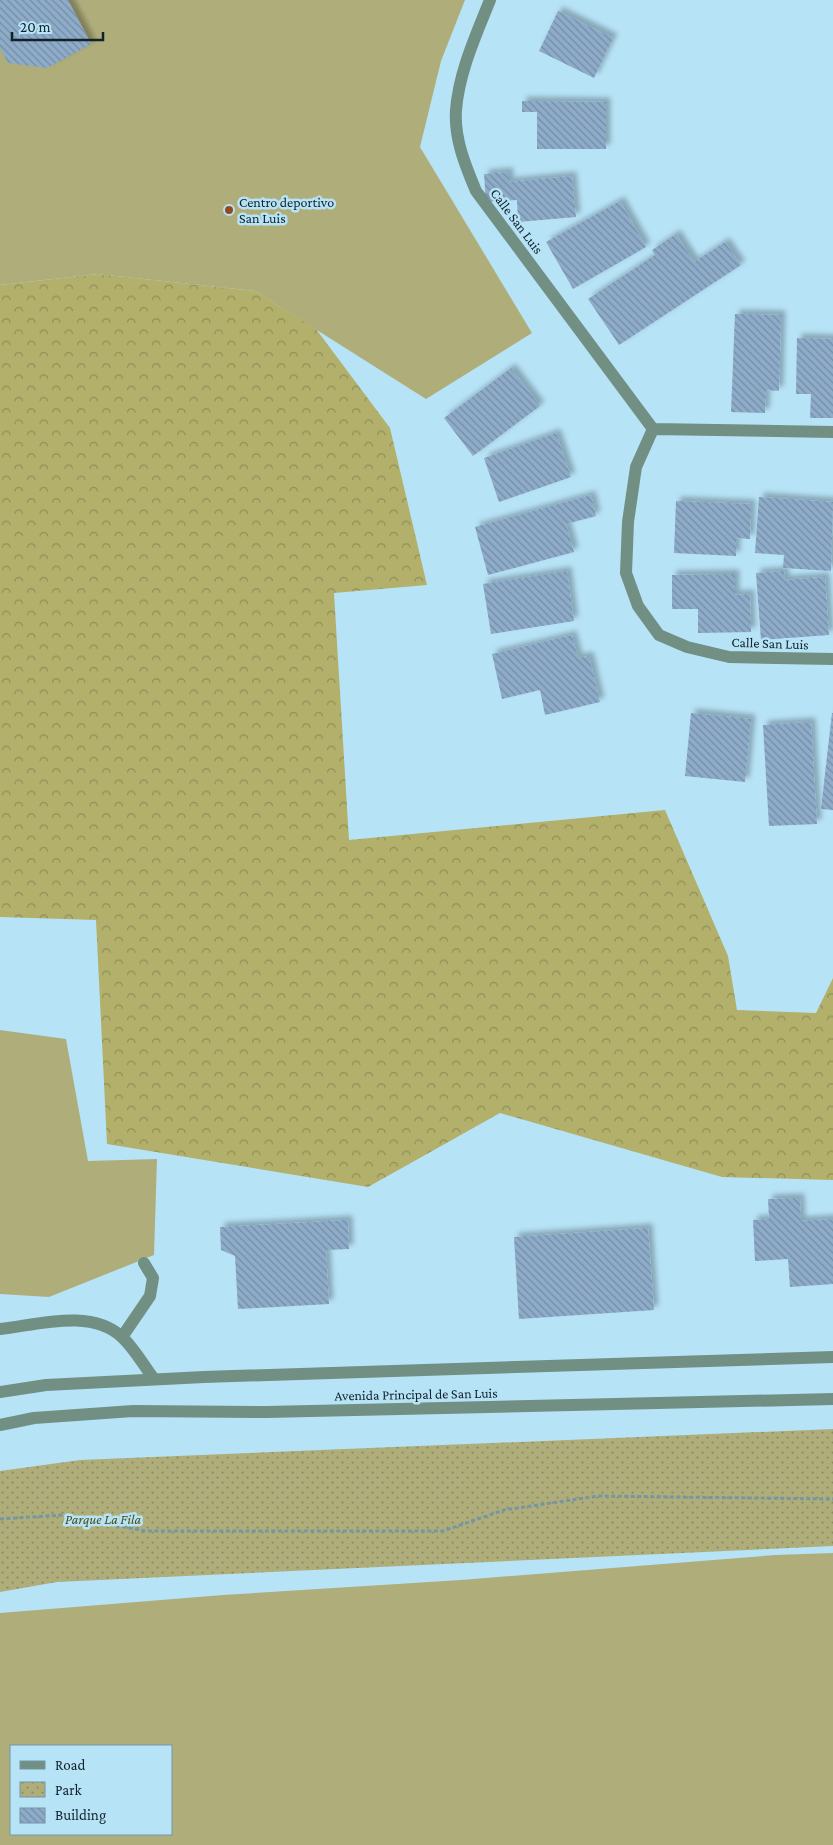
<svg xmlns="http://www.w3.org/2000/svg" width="833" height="1845" font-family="'Crimson Pro',serif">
  <defs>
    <pattern id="forest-crowns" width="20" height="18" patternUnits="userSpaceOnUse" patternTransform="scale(1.25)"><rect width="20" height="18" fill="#b2b06b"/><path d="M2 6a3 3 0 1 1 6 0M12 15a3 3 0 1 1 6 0" fill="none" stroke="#8f8f58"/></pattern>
    <pattern id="park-dots" width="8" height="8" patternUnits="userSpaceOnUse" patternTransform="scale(1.25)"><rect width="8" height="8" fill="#afae7b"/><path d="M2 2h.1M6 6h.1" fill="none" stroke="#8d8d65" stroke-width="1.8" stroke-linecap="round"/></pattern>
    <pattern id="building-back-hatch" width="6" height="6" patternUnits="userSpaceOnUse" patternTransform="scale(1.25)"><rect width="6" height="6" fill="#8eacc9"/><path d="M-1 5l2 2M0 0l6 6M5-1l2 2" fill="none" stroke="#738ca3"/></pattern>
    <filter id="shadow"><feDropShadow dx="4.5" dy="-4.5" stdDeviation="2.5" flood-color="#0004"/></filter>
  </defs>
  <rect width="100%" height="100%" fill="#b7e3f7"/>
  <path fill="#afae7b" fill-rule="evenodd" d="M0,0h465l-24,61 -21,86 112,186 -106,66 -171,-108 -157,-17 -98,11z
    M0,1030l66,9 22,122 69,-2 -3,96 -105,42 -49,-3z
    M833,1553v292h-833v-232l223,-18 238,-15 314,-25zM11,1746h160v88h-160z"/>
  <path fill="url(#forest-crowns)" d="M98,274l157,17 61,38 74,99 37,157 -93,8 15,247 316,-30 63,146 9,54 79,3 17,-35v202l-111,-3 -222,-64 -132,74 -261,-43 -11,-224 -96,-3v-632z"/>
  <path fill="url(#park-dots)" d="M833,1429v117l-776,36 -57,10v-121l80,-11z"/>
  <path fill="url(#building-back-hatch)" filter="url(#shadow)" d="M0,0h68l23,44 -44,24 -39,-5 -8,-15z
    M558,11l55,27 -19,40 -55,-27z
    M522,101l84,1v47h-69v-37h-15z
    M509,172v10l63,-6 4,41 -58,5 -1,-22 -31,2 -2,-28z
    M620,201l26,46 -73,42 -27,-47z
    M676,234l18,28 31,-20 16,23 -122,80 -31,-46 67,-44 -3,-5z
    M735,314l46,1 -2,76 -13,-1 -1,23 -34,-1z
    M797,338l36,1v79h-23l1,-24h-15z
    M511,368l29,38 -67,50 -29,-38z
    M556,433l15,44 -72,25 -15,-44z
    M591,495l5,21 -30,8 8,28 -86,23 -13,-48z
    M759,497l74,5 -2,69 -48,-3 1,-13 -29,-2z
    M676,501l75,3 -1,35 -14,-1v18l-62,-3z
    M567,571l7,50 -83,13 -8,-50z
    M784,571l1,9 40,-3 4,58 -68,5 -5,-67z
    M735,574v21l15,-1 1,38 -53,1v-24h-26v-34z
    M572,635l6,23 11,-2 11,46 -55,13 -5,-25 -38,9 -10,-45z
    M691,713l60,6 -6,63 -60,-6z
    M832,713h1v97l-12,-1z
    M811,722l6,102 -48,2 -6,-101z
    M800,1198l1,23 32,-2v65l-43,3 -2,-28 -33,2 -2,-41 16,-1 -1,-20z
    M348,1220l1,29 -23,1 3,54 -91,5 -3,-53 -14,-6 -1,-23z
    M648,1228l6,82 -135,9 -5,-82z"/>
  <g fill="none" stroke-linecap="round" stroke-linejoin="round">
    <path stroke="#7596a5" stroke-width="3" stroke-dasharray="4 2.5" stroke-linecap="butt" d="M0,1519l63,-4 82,16h298l61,-21 94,-14 235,3"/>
    <path stroke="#719083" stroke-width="12" d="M0,1329c37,-4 91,-21 122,8 12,11 22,29 32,42
      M122,1337l28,-41 3,-18 -9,-15"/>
    <path stroke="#719083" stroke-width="12" d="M490,0c-14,35 -31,72 -34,110 -2,28 9,55 20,81l177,238
      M653,429l-17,38 -8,55 -2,51 12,33 21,29 28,12 42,10 104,2
      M653,429l180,3
      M0,1392l46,-7 158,-8 629,-20
      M0,1425l34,-7 99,-7 134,1 566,-13"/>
  </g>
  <circle fill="#914b24" stroke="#b7e3f7" stroke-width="2" cx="229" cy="210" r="5"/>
  <g text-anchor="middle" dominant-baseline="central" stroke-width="5" stroke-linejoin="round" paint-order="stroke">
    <g font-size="14" fill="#11222a" stroke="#b7e3f7" text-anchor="start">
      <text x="239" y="202">Centro deportivo<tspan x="239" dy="16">San Luis</tspan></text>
    </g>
    <g font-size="14" fill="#11222a" stroke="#b7e3f7">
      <text transform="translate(517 221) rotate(53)">Calle San Luis</text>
      <text transform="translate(770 643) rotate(2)">Calle San Luis</text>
      <text transform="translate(416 1394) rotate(-1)">Avenida Principal de San Luis</text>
    </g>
    <g font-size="14" font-style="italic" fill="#4e4c18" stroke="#b7e3f7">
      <text x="103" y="1519">Parque La Fila</text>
    </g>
  </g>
  <rect x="10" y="1745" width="162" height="90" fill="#b7e3f7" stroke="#7596a5"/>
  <rect x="20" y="1761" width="25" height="8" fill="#719083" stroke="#7596a5"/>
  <text x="55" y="1770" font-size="15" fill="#11222a">Road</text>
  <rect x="20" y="1782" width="25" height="15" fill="url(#park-dots)" stroke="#7596a5"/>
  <text x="55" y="1795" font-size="15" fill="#11222a">Park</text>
  <rect x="20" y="1808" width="25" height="15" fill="url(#building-back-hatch)" stroke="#7596a5"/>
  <text x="55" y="1820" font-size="15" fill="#11222a">Building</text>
  <path d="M12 32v8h91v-8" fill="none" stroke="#11222a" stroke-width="2.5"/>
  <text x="20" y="32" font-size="15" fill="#11222a" stroke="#b7e3f7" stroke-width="4" paint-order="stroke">20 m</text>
</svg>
